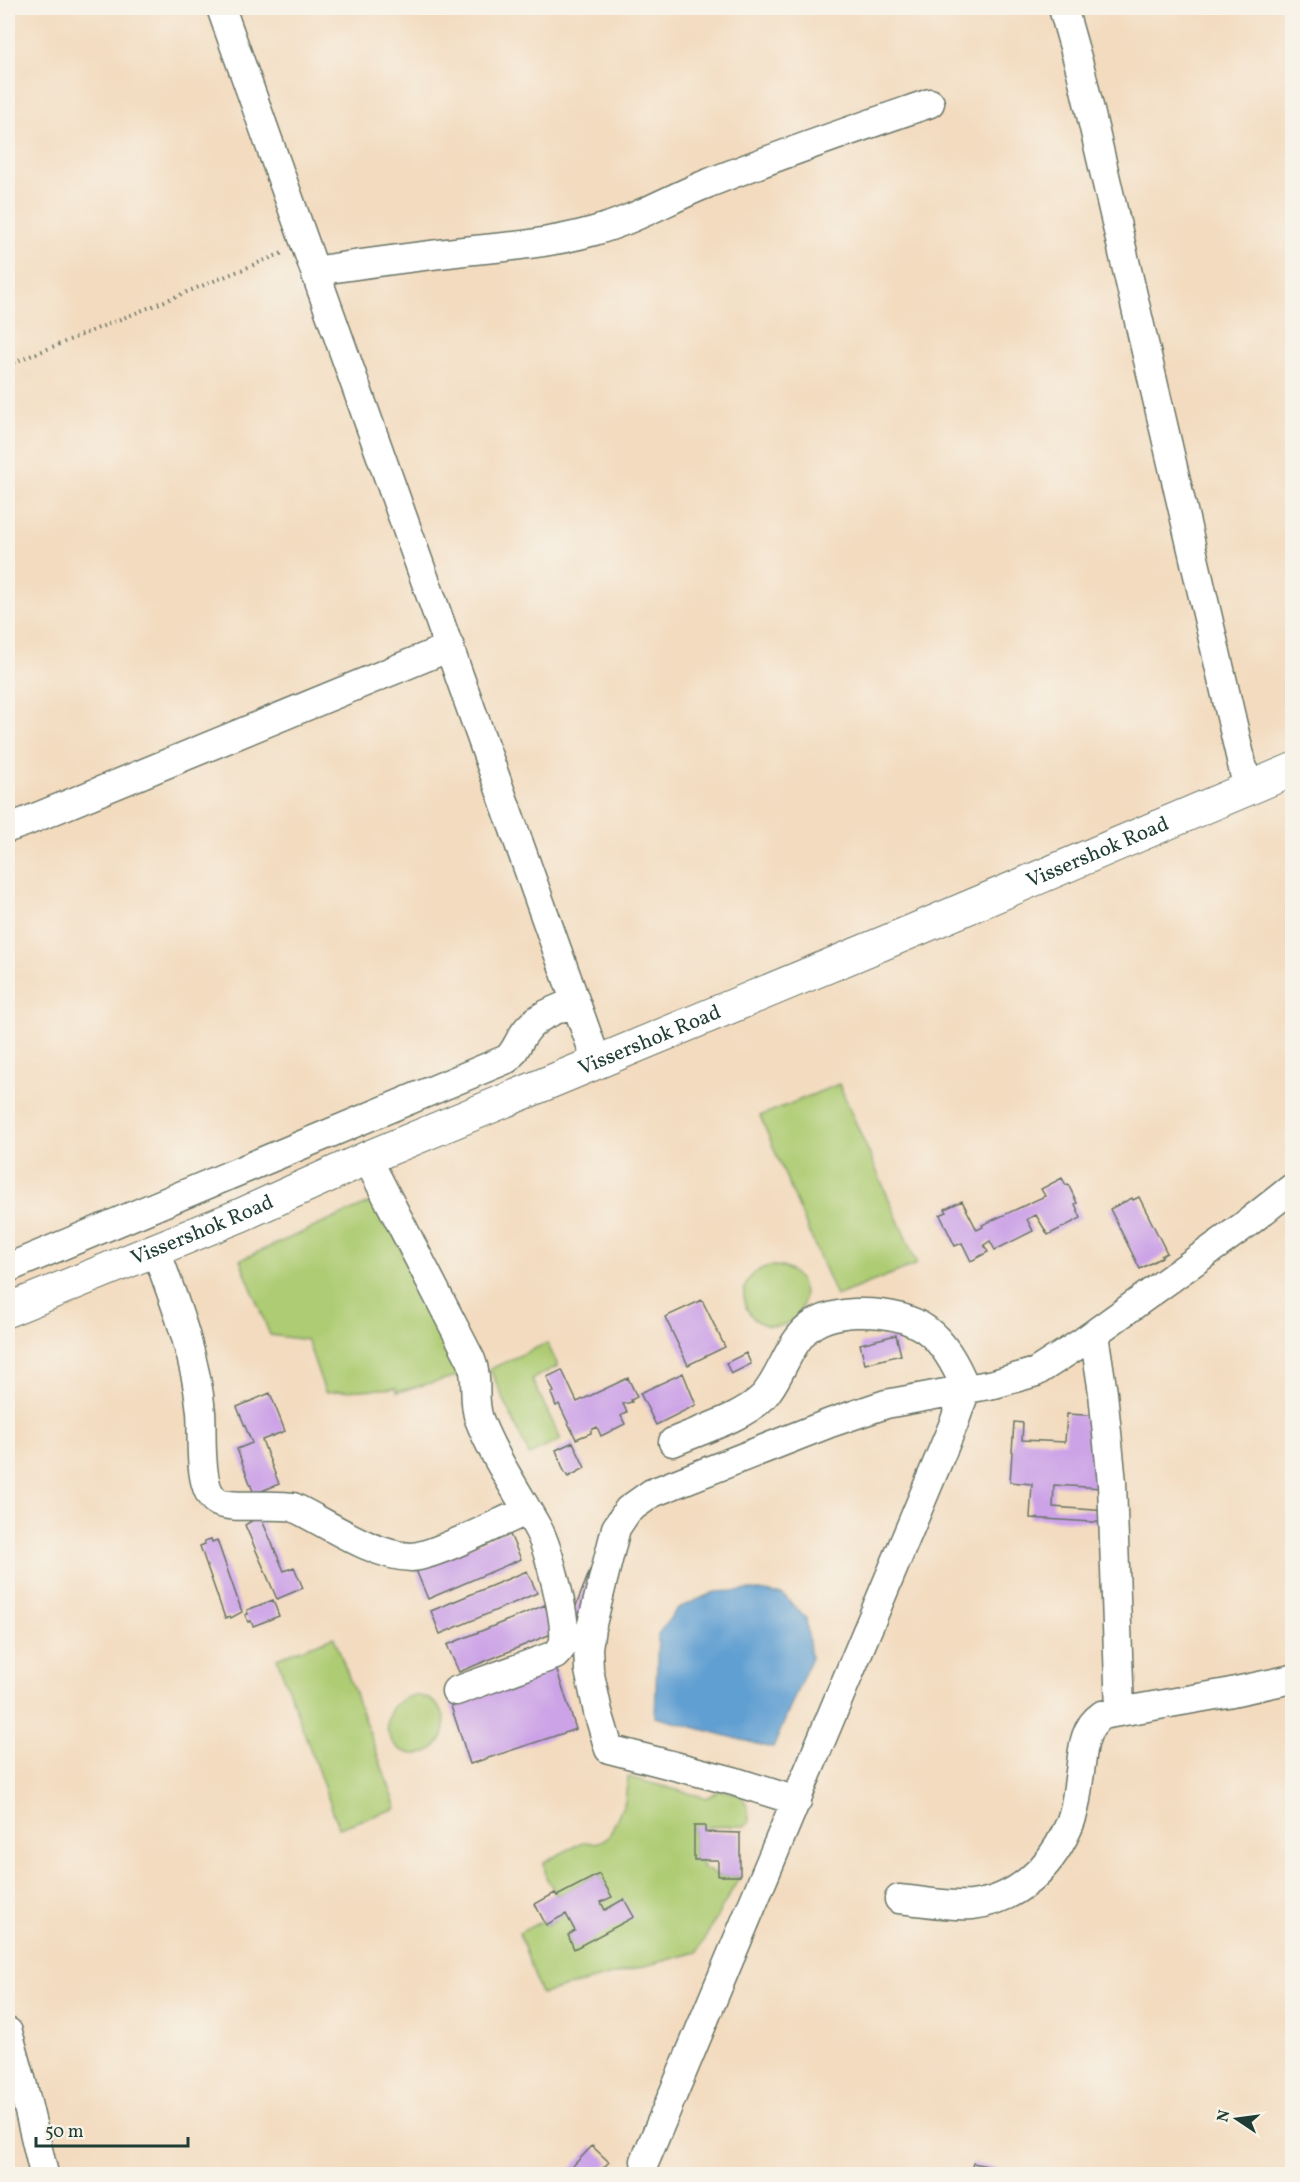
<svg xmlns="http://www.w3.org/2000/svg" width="1300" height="2182" font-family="Vollkorn,serif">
  <rect width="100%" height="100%" fill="#f7f3e8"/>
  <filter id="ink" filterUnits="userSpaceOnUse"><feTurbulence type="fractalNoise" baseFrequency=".0167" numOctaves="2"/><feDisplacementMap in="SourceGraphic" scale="12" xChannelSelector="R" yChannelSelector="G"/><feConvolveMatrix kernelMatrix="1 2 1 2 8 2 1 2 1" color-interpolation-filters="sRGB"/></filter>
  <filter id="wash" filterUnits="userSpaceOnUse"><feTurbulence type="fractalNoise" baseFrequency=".008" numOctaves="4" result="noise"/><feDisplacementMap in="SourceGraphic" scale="24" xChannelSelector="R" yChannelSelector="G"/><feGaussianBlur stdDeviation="1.35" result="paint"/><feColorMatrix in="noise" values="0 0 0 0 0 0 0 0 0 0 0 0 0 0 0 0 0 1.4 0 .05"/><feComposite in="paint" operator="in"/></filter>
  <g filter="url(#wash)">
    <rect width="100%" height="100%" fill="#f3dbbf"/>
    <path fill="#aecc73" stroke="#668454" stroke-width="1.5" d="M839,1084l78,180 -81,32 -76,-180z
      M378,1199l83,176 -64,17 -1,-4 -71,4 -18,-52 -37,-5 -30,-75z
      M744 1296a30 30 0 1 1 60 0a30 30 0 1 1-60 0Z
      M547,1343l11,23 -26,13 29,61 -32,15 -39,-86z
      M334,1637l63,171 -58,20 -62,-170z
      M387 1725a29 29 0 1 1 58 0a29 29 0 1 1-58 0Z
      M628,1777l79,21 13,-8 21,5 7,13 1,15 -4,3 -51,1v33h8v7l16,9h22l-43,76 -156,42 -22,-61 25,-13 3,5 19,-11 9,17 -7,5 7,12 49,-48 -19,10 -4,-8 10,-6 -12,-22 -42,22 -11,-19 -2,-15 39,-20 13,1 12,-5 17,-37z"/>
    <path fill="#609fd2" stroke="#406e83" stroke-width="1.5" d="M753,1590l30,5 23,23 5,40 -38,90 -118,-31 3,-83 20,-26 37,-16z"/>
    <g id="blocks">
      <path fill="#cca3e7" d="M1062,1178l4,7 2,-1 9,19 -2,1 6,14 -33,17 -12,-20 -9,4 6,12 -38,19 -5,-9 -6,4 4,7 -17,9 -9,-18 -7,3 -15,-31 7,-3 -2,-3 17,-8 15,29 6,-3 -1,-2 63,-29 -4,-7z
        M1139,1197l28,56 -6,3 1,1 -22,12 -30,-60 22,-11 1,2z
        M702,1300l23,47 -37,18 -23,-48z
        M896,1335l5,20 -36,9 -5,-20z
        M746,1353l5,11 -20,10 -5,-11z
        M562,1370l15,32 51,-24 9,19 -6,3 1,2 -9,2 4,8 -6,4 4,8 -24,12 -4,-9 -6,3v3l-15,6 -17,-35 -3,2 -5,-13 3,-1 -7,-15z
        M683,1373l13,32 -40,20 -16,-32z
        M270,1393l15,38 -23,9 17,44 -25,10 -17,-45 15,-6 -15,-36z
        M1067,1414l34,2 1,72 -48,-3 -1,22 54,4v12l-77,-5 2,-34 -22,-2 4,-60 9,1 -1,17 43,2z
        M573,1442l12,26 -17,9 -4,-6 -8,-21z
        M256,1518h5l23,53 10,-4 9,21 -26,11 -32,-74z
        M508,1530l13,29 -93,40 -12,-29z
        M211,1539l1,3 5,-2 25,72 -11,6 -1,-2 -5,2 -25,-72 5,-2 -1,-3z
        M590,1570l12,5 -17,46 -13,-5z
        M527,1571l10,22 -97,41 -9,-23z
        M273,1600l6,16 -26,10 -2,-5 -3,1 -3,-7 3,-1 -1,-4z
        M545,1605l11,27 -97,40 -12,-27z
        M555,1665l21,64 -106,35 -21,-64z
        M694,1826h11v6l35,1v43h-22v-16h-24z
        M599,1874l13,23 -11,5 4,8 19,-11 10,18 -60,32 -6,-14 7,-4 -9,-17 -20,11 -11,-21 20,-11 2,3z
        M592,2146l17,16 -12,12h-19l-7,-6z
        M973,2163l24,5 -1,6h-29l1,-2 2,1z"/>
    </g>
  </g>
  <g filter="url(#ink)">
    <use href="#blocks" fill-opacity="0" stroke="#697465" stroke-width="1.5"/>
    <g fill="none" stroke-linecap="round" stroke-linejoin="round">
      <defs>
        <path id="minor" d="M221,8l376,1054
          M1063,8l18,64 167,718
          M315,271c50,-8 99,-14 149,-20 44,-4 88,-8 130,-20 37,-10 70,-29 105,-44 76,-31 153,-57 231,-84
          M8,828l17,-6 425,-175
          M367,1158l104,202c8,19 1,39 8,59 15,39 39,73 59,110 11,20 28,88 26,111 -1,7 -4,10 -9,15l-99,36
          M155,1248c19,52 41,108 46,164 2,22 -4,75 15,89 12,9 57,2 77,6 34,16 80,49 118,50 22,0 91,-36 115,-46
          M8,1268l499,-209c8,-7 10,-15 16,-24 12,-19 32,-25 52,-33
          M1094,1334l9,59 9,90 8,228
          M797,1801l-64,-20 -124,-32 -11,-37 -9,-42 -1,-22 3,-20 25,-100 12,-18 24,-17 178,-70 56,-19 108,-20 42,-12 45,-29 164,-118 47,-37
          M899,1899c23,2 50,8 73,6 44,-5 77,-36 95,-75 9,-18 10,-39 13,-58 3,-22 3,-44 22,-57l125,-22 65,-14
          M8,2032l14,50 22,92
          M645,2161l309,-738 12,-34c-23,-56 -48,-78 -111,-76 -17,1 -37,5 -50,18 -19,19 -25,48 -42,66 -21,21 -63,33 -90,45"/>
        <g id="major">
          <path id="s1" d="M8,1310l233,-95 126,-57 548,-228 377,-160"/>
        </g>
      </defs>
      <use href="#minor" stroke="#697465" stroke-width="31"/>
      <use href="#major" stroke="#697465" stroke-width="35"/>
      <path stroke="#697465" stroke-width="4" stroke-dasharray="1.5 4.5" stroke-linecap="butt" d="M8,365l277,-113"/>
      <use href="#minor" stroke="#fff" stroke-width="28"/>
      <use href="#major" stroke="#fff" stroke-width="33"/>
    </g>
  </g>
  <g text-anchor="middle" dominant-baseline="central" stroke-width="4.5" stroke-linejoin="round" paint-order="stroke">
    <g font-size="21" fill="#1f3d34" stroke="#f7f3e8">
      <text stroke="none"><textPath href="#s1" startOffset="1182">Vissershok Road</textPath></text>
      <text stroke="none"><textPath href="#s1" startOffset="696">Vissershok Road</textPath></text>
      <text stroke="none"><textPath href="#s1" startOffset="210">Vissershok Road</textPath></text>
    </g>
  </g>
  <rect width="1300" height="2182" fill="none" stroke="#f7f3e8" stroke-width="30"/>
  <g transform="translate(1237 2119) rotate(283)" stroke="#f7f3e8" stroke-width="4.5" paint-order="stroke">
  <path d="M0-4.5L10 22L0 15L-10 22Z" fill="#1f3d34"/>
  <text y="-9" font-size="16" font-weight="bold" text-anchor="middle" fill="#1f3d34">N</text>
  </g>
  <path d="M36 2137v9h152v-9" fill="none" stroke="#1f3d34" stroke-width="3"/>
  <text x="45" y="2137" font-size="18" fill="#1f3d34" stroke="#f7f3e8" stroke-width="4.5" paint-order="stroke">50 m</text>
</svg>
